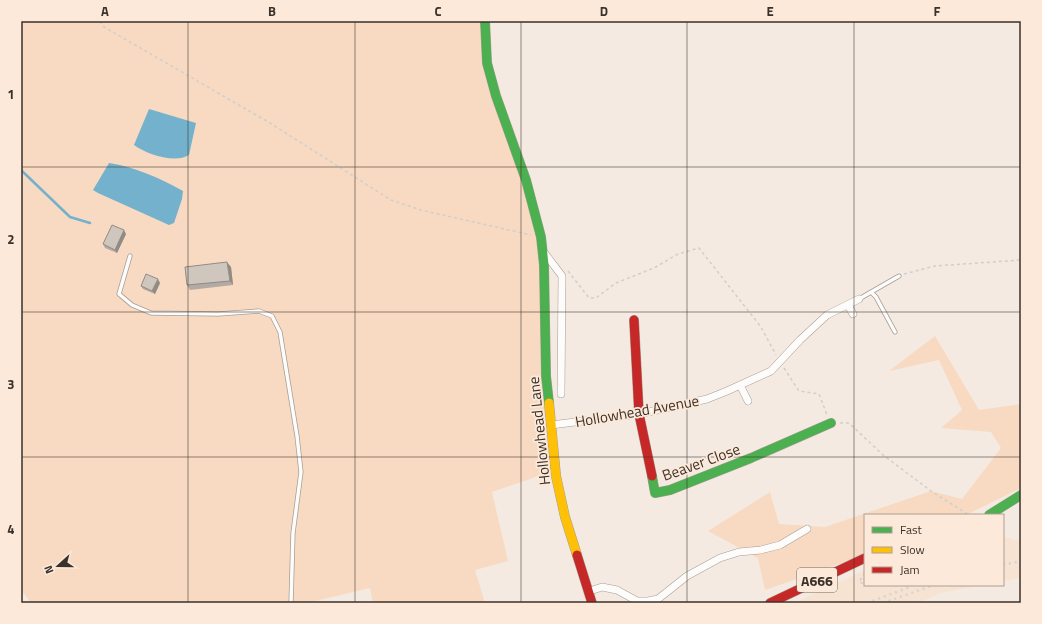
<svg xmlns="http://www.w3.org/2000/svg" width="1042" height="624" font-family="'Titillium Web',sans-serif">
  <rect width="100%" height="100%" fill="#f4eae1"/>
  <path fill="#f7e3d1" d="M1003,537l18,4v37l-18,3z
    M865,570v15h117l-41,8 -23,10h-124z"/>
  <path fill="#f7dac1" d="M21,21h464l2,42 49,152 20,255 -64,22 16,69 -33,9 10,33h-112l-3,-15 -63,15h-276l-10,-13z
    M935,336l44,74 42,-6v84l-55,27h-101v40l-100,35 -7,-32 -50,-27 62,-39 9,32 46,3 106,-36 31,8 39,-51 -10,-16 -50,-4 21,-18 -23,-50 -50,11z"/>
  <path fill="#74b1cc" d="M149,109l47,14 -7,32c-14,9 -43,-1 -55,-10z
    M109,163c26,4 51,15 74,28l-1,8 -8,24 -5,2 -71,-32 -5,-3z"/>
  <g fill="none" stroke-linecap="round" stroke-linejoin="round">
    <path stroke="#74b1cc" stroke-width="2.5" d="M21,170l49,47 20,6"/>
    <defs>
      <path id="lane" d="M130,256l-11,38 13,11 19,8 67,1 41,-3 13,5 8,16 17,104 4,36 -8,61 -2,70
        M871,292l5,5 19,35
        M859,299l40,-23"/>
      <path id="street" d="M543,251l19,25 -1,118
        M848,305l5,9
        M740,385l8,16
        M551,425l88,-11 68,-15 20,-8 44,-20 29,-31 27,-25 32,-16
        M590,591l12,-4 15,3 20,11h11l10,-2 29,-23 33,-18 19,-6 22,-2 19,-5 27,-16"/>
      <path id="fast" d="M485,21l2,42 9,33 30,84 15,57 3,28 2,111 3,27
        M652,476l3,17 15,-3 81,-32 80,-35
        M989,515l32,-20"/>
      <path id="slow" d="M549,403l7,73 9,41 12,38"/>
      <path id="jam" d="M634,320l5,94 13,62
        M577,555l15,48
        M770,603l95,-45"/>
    </defs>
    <use href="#lane" stroke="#a69e97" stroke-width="5"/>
    <use href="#street" stroke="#a69e97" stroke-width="8"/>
    <use href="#fast" stroke="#a69e97" stroke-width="10"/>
    <use href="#slow" stroke="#a69e97" stroke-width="10"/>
    <use href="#jam" stroke="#a69e97" stroke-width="10"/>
    <path stroke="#d1cecc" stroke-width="1.5" stroke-dasharray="3 3" stroke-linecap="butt" d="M100,21l4,6 166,96 121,77 30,10 110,25
      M568,271l21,27h7l20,-15 38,-15 24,-14 21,-6 62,79 15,28
      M904,274l31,-8 86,-6
      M784,368l15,23 20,3 8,21
      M840,423h9l34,32 48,36 38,24
      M865,573l-6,9 6,2
      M901,585h2
      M909,603v-1"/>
    <use href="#lane" stroke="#fdfcfa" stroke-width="3.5"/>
    <use href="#street" stroke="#fdfcfa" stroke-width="7"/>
    <use href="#fast" stroke="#4caf50" stroke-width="9"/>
    <use href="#slow" stroke="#ffc107" stroke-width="9"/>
    <use href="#jam" stroke="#c62828" stroke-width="9"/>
    <path stroke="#d6d3d0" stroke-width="2.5" stroke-dasharray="2 4" stroke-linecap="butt" d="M1003,565l18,-4
      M867,603l43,-16
      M883,603l51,-18"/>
  </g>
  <path fill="#b2aaa3" d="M126,234l-9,19 -12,-5 -2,-4z
    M231,267l2,18 -43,5 -3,-5z
    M160,283l-5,11 -12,-5 -2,-3z"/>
  <path fill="#918b85" d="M124,230l2,4 -9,19 -2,-3z
    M227,262l4,5 2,18 -3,-4z
    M158,279l2,4 -5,11 -3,-3z"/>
  <path fill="#cfc6be" stroke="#918b85" d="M112,225l12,5 -9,20 -12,-6z
    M227,262l3,19 -43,4 -2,-18z
    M146,274l12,5 -6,12 -11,-5z"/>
  <path fill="none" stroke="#3a312a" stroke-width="1" stroke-opacity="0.55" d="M188,21v582M355,21v582M521,21v582M687,21v582M854,21v582M21,167h1000M21,312h1000M21,457h1000"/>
  <g text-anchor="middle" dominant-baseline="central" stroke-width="3.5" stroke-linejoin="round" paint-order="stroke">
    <rect fill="#fce9d9" stroke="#74685e" stroke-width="1" x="797" y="568" width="40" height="24" rx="3"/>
    <g font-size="14" font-weight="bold" fill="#3a312a">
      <text x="817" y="580">A666</text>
    </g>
    <g font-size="15" fill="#3a312a" stroke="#fce9d9">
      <text transform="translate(637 411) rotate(-10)">Hollowhead Avenue</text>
      <text transform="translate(539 431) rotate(-96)">Hollowhead Lane</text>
      <text transform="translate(701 462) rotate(-20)">Beaver Close</text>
    </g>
  </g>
  <rect width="1042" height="624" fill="none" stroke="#fce9d9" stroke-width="44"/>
  <rect x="864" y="514" width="140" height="72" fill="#fce9d9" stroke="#ae9f93"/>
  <rect x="872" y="527" width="20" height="6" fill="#4caf50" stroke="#ae9f93"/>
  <text x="900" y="534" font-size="12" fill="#3a312a">Fast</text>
  <rect x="872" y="547" width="20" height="6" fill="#ffc107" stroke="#ae9f93"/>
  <text x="900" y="554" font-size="12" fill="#3a312a">Slow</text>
  <rect x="872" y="567" width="20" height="6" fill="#c62828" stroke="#ae9f93"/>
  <text x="900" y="574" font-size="12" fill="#3a312a">Jam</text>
  <g transform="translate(58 566) rotate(249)" stroke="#fce9d9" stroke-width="3" paint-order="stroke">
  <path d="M0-3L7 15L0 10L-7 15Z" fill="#3a312a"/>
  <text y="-6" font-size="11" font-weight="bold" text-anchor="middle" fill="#3a312a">N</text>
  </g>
  <rect x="22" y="22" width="998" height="580" fill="none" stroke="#3a312a" stroke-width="1.5"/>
  <g font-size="13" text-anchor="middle" font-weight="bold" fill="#3a312a">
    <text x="105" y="16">A</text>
    <text x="272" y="16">B</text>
    <text x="438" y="16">C</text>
    <text x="604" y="16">D</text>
    <text x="770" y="16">E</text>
    <text x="937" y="16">F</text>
    <text x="11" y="99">1</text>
    <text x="11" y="244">2</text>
    <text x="11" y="389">3</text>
    <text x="11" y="534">4</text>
  </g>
</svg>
